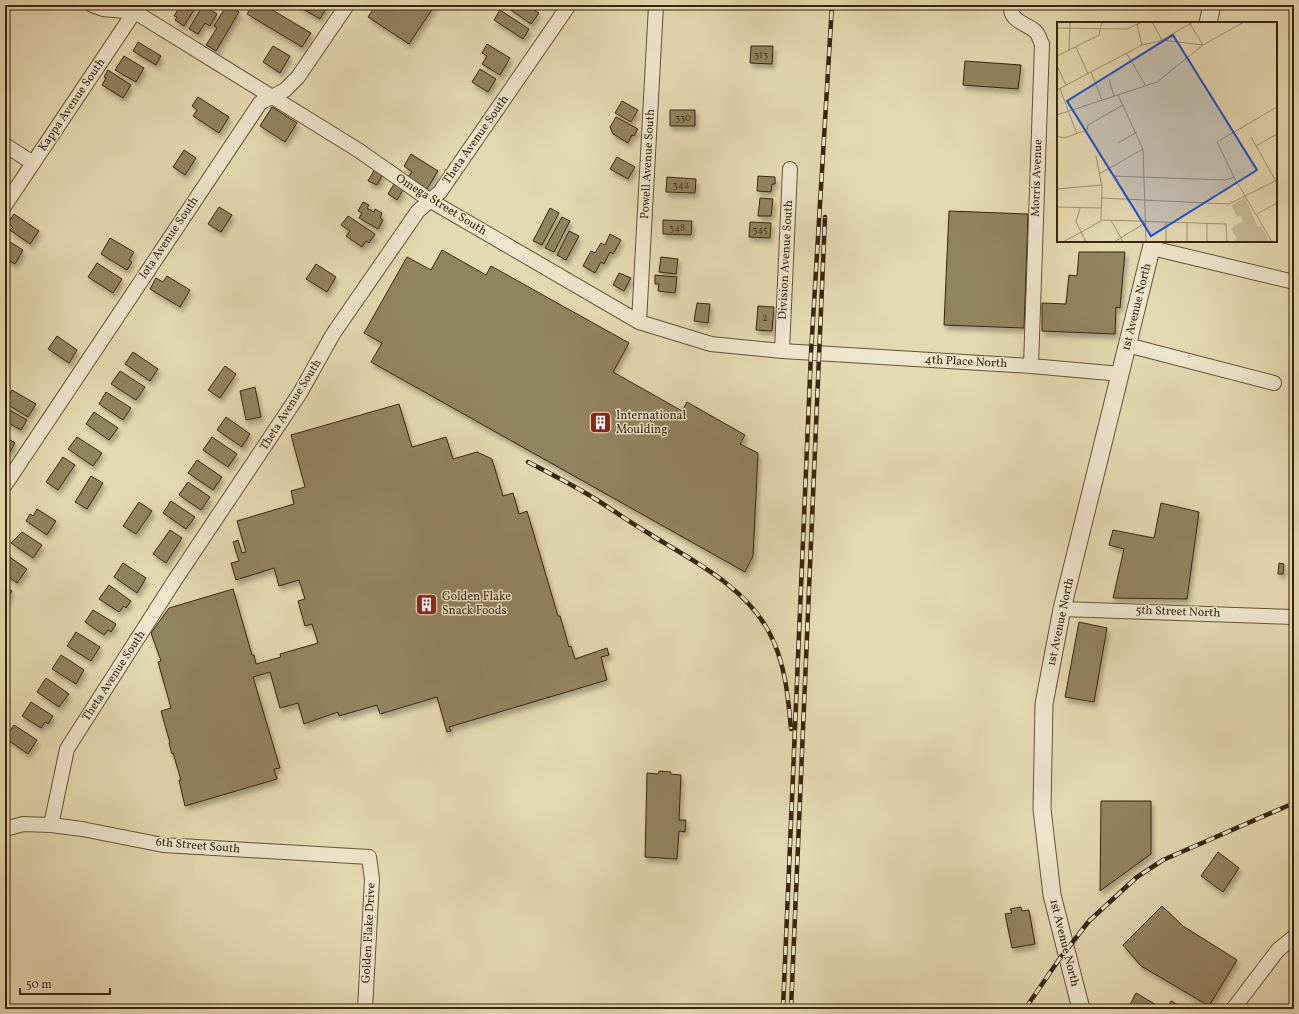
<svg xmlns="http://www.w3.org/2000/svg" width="1299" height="1014" font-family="Vollkorn,serif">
  <defs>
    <filter id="shadow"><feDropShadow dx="2.5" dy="4.5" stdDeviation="2" flood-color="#0004"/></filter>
  </defs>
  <rect width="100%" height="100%" fill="#e5d9b1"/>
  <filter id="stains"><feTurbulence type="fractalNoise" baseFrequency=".005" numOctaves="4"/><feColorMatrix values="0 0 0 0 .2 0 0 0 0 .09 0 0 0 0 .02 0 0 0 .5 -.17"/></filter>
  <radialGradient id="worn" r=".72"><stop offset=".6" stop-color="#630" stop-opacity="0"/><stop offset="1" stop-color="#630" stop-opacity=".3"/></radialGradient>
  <path fill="#928361" stroke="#39260b" filter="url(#shadow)" d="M181,5h16l-13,21 -9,-6 2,-3 -3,-1z
    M203,5l14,9 -7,12 -5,-3 -7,11 -9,-5z
    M227,5l12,7 -23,39 -10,-6 11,-17 -3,-2z
    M253,5h11l47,28 -9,14 -55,-33z
    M296,5h32l-8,14z
    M376,5h59l-26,39 -41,-27z
    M510,5h17l12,8 -8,11 -23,-16z
    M500,10l29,19 -6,10 -29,-19z
    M138,42l23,14 -5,9 -23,-14z
    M487,44l23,14 -10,17 -18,-11 5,-8 -5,-3z
    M273,46l17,10 -10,17 -17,-11z
    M751,46h22l-1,18 -22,-1z
    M124,56l20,12 -8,14 -21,-12z
    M965,61l56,4 -3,24 -55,-4z
    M480,69l16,10 -8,13 -16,-10z
    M108,70l23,15 -8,13 -21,-13 4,-7 -2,-1z
    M198,97l31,20 -10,16 -26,-17 4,-6 -5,-4z
    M622,101l16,9 -7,12 -16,-9z
    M272,107l25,16 -12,19 -25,-16z
    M670,110h25v16h-25z
    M616,117l22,12 -4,7 -2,-1 -4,8 -15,-9 -3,-7z
    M184,150l12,8 -11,17 -12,-8z
    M411,154l27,17 -11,18 -19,-12 4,-5 -8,-6z
    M617,157l18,10 -7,12 -18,-10z
    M375,169l8,5 -6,11 -9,-4z
    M758,176l17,1v7h-3l-1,8 -14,-1z
    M667,177l29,2 -1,14 -29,-1z
    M394,184l9,6 -6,10 -9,-6z
    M760,198l13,1 -2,17h-13z
    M363,202l6,3 -2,3 7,4 1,-3 7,4 -2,5 3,2 -5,9 -19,-11 3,-5 -4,-2z
    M219,207l13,8 -11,17 -13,-8z
    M550,208l9,5 -17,32 -9,-4z
    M949,211l79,3 -4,114 -80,-3z
    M14,214l25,17 -9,13 -20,-14 3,-3 -5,-4z
    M348,216l27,18 -6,9 -3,-2 -4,6 -16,-11 4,-5 -9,-6z
    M562,217l8,4 -16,31 -9,-4z
    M663,220l29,1 -1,14 -28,-1z
    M750,222l21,1 -1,15 -21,-1z
    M569,231l10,5 -13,24 -9,-5z
    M610,234l11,6 -8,14 -3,-2 -6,12 -3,-2 -6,11 -12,-7 8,-15 4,2 6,-10 4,2z
    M110,238l24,14 -5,8 3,2 -5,8 -26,-16z
    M5,239l18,11 -8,14 -10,-6z
    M442,250l44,25 5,-9 138,77 -16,29 69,39 5,-9 58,33 -5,9 18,9 -5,103 -8,16 -374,-210 11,-19 -18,-10 43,-76 24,13z
    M1079,252h46l-5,56 -4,-1 -1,27 -73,-3v-28l24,1 3,-29 8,1z
    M661,257l17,2 -2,15 -17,-2z
    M97,263l25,16 -9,14 -25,-16z
    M316,264l20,13 -9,15 -21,-13z
    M619,273l12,5 -7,13 -11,-6z
    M655,275l22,2 -2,16 -17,-2 1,-7h-4z
    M167,276l23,14 -10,17 -30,-18 6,-11 7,4z
    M697,303l13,1 -2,19 -14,-2z
    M758,306l16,1 -2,24 -16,-1z
    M57,336l20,14 -8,13 -21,-14z
    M133,352l25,17 -8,12 -25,-17z
    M225,366l11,8 -16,24 -12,-8z
    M120,371l25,16 -9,13 -25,-16z
    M255,387l6,30 -15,3 -6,-29z
    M12,390l24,14 -8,13 -23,-14z
    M106,392l25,16 -8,12 -24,-16z
    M399,404l13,43 34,-10 7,22 24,-7 15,7 11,37 10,-3 6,21 8,-3 31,105h2l9,31 2,-1 4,13 32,-11 2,7 -8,2 6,23 -158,47 2,4 -4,1 -10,-35 -57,17 -3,-9 -38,11 -1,-4 -34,12 -6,-21 -18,5 -10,-36 -17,5 27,91 -6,1 3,10 -92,27 -6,-26h2l-8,-27 -1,1 -3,-11h1l-9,-32 10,-3 -13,-46 3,-1 -10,-28 18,-25 64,-19 19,66h2l2,9 25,-7 -1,-3 38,-11 -6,-19 -7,2 -7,-25 7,-2 -6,-19 -20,6 -5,-18 -38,12 -5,-17 8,-2 -6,-19 5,-2 4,13 4,-1 -9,-31 57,-17 -3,-13 14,-4 -14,-52z
    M6,408l21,12 -6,10 -16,-9z
    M94,412l24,16 -9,12 -23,-16z
    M226,417l24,17 -8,13 -25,-17z
    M5,437l10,6 -5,9 -4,-2 -1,2z
    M77,437l25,16 -9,13 -25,-17z
    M212,437l25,17 -9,13 -25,-17z
    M63,457l12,8 -17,25 -12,-8z
    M197,460l25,17 -9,13 -25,-17z
    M91,476l12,7 -16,26 -12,-7z
    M188,482l22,15 -9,13 -22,-15z
    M171,501l24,16 -9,12 -23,-16z
    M139,502l13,9 -16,23 -13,-8z
    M1161,503l38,9 -12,87 -74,-1 11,-49 -15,-4 4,-15 41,8z
    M37,509l19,12 -9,14 -21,-14 4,-7 3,2z
    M170,530l12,8 -16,25 -13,-9z
    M22,532l20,13 -9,13 -22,-15z
    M8,556l19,13 -10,14 -12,-9v-14z
    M123,563l23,15 -9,15 -23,-16z
    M1279,563l5,1 -1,10h-5z
    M109,585l22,16 -5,7 -2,-2 -5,6 -20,-13z
    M5,587l7,4 -7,12z
    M93,610l23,14 -5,8 -3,-2 -4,5 -19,-13z
    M1079,622l28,6 -13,74 -29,-5z
    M1293,630h1v32h-3z
    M76,632l24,15 -9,14 -24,-15z
    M61,655l23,15 -8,14 -24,-15z
    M46,678l23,16 -10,13 -22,-15z
    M31,702l22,14 -5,8 -3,-2 -4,6 -19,-12z
    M14,725l23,15 -9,14 -23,-16z
    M659,771l12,1 -1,2 11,1 -2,45h7l-1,12 -6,-1 -2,28 -32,-2 2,-84 11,1z
    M1101,801h50v53l-51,37z
    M1218,852l21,16 -16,24 -22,-16z
    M1162,906l21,20 54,34 -28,46 -68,-40 -18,-21z
    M1021,907l1,4 7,-1 6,34 -23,4 -7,-34 7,-1 -2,-4z
    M1136,993l27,16h-35z
    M1171,1001l14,8h-18z"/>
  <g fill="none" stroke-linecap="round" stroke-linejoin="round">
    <defs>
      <path id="minor" d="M92,5l11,4 32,3 223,138 73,51 208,121 72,22 71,7 249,15 90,8
        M1011,5c-2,17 16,18 25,27 3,3 4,9 6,12l-11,322
        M5,145l28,18
        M5,205l134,-200
        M1152,248l142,34
        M639,322l17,-317
        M1127,345l147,38
        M782,351l8,-182
        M5,485l255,-382 25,-13 13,-13 49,-72
        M1062,609l232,8
        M51,825l16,-76 106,-166 127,-190 33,-59 85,-123 22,-19 129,-187
        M5,829l18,-5 28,1 31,4 81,16 206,12 3,22 -7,130
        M1233,1009l45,-59 16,-13"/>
      <path id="tertiary" d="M1208,23l4,-18
        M1081,1009l-29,-114 -10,-86 2,-105 18,-95 91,-368"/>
    </defs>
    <use href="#minor" stroke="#645334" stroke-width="16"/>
    <use href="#tertiary" stroke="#645334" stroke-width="19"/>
    <use href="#minor" stroke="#eee6cc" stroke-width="14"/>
    <use href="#tertiary" stroke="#eee6cc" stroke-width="17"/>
    <defs>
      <path id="rail" d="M528,462c23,12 47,24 69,38 17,11 34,23 51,33 43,27 96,52 121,99 16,30 19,63 22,97
        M783,1009l28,-656 21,-348
        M791,1009l34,-792
        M1025,1009l33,-48 31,-40 48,-44 26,-17 131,-57"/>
    </defs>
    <use href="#rail" stroke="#39260b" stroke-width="4.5"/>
    <use href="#rail" stroke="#eee6cc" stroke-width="3" stroke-dasharray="9" stroke-linecap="butt"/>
  </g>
  <defs>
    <symbol id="building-square" viewBox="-11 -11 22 22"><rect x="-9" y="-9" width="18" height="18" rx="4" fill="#8f2418" stroke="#eee6cc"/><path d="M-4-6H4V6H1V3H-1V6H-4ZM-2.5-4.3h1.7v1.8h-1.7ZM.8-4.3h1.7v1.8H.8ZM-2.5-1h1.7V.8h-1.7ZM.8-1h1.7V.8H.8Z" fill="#fff"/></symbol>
  </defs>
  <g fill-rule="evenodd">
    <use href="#building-square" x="588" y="410" width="25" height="25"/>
    <use href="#building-square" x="414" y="592" width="25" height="25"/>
  </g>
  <g text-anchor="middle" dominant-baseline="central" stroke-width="3" stroke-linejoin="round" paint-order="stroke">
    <g font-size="10" fill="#4f3d20">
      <text x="761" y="55">313</text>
      <text x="683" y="118">330</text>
      <text x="681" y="185">342</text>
      <text x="677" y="228">348</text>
      <text x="760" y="230">345</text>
      <text x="765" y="318">2</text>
    </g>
    <g font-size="12" fill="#39260b" stroke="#eee6cc">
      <text transform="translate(72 105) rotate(-56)">Kappa Avenue South</text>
      <text transform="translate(476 140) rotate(-55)">Theta Avenue South</text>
      <text transform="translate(648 164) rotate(-87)">Powell Avenue South</text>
      <text transform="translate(1037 178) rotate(-88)">Morris Avenue</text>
      <text transform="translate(441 205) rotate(32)">Omega Street South</text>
      <text transform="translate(169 238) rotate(-56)">Iota Avenue South</text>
      <text transform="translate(786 260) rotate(-87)">Division Avenue South</text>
      <text transform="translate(1137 307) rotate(-76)">1st Avenue North</text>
      <text transform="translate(966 362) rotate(3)">4th Place North</text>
      <text transform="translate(291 405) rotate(-58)">Theta Avenue South</text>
      <text transform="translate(1178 612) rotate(2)">5th Street North</text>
      <text transform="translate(1061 622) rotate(-78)">1st Avenue North</text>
      <text transform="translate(114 676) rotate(-57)">Theta Avenue South</text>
      <text transform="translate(198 846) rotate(5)">6th Street South</text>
      <text transform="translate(369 933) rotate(-87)">Golden Flake Drive</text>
      <text transform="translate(1064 943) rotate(76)">1st Avenue North</text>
    </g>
    <g font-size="12" fill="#39260b" stroke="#eee6cc" text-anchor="start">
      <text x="616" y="416">International<tspan x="616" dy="14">Moulding</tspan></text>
      <text x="442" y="597">Golden Flake<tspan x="442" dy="14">Snack Foods</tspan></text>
    </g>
  </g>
  <g transform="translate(1057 22)">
    <rect width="220" height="220" fill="#e5d9b1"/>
    <path d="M188,176l13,29 3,-1 9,16h-38l5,-3 -6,-11 12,-7 -3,-5 -3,1 -6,-12z" fill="#c8bb95"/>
    <path fill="none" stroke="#a0916f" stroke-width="1" d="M95,0l10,18M132,0l14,23M80,2l5,21M0,6l70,1 15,-7M105,18l41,5M19,25l12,27M12,29l1,-29M70,32l19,32M0,34l42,-21 3,-13M0,44l9,19M34,50l11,28M52,57l5,17M3,67l17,45M0,68l85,-45 18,-4 33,-19M61,73l25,54 3,93M0,93l100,-33 46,-37 41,-23M0,114l7,2 23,-8 1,-5 35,-20M194,115l26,46M61,121l19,-11M199,124l21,-12M39,134l6,31 -1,33M42,152l44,-25M56,154l112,4 9,-3M0,167l45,-4M44,176l128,6 48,-24M0,185l44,1M23,186l-4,14 10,20M200,192l20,-11M54,198l12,22M6,220l40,-22 123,4 1,18M57,220l31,-19M109,220v-20M130,220v-19M150,220v-19M215,220l-38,-65 -17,-35 60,-35"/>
    <path fill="#1d4ed8" fill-opacity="0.15" stroke="#1d4ed8" stroke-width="2" d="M116,13l84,135 -106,66 -84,-135z"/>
    <rect width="220" height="220" fill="none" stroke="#39260b" stroke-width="2"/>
  </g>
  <rect width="1299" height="1014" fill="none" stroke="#e5d9b1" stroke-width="20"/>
  <rect x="6" y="6" width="1287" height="1002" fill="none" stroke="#39260b" stroke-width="2"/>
  <rect x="10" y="10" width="1279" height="994" fill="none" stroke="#39260b"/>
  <path d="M20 988v6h90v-6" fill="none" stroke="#39260b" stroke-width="2"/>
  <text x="26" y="988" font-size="12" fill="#39260b" stroke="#eee6cc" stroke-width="3" paint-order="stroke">50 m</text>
  <rect width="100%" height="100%" filter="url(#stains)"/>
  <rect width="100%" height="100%" fill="url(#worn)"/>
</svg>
